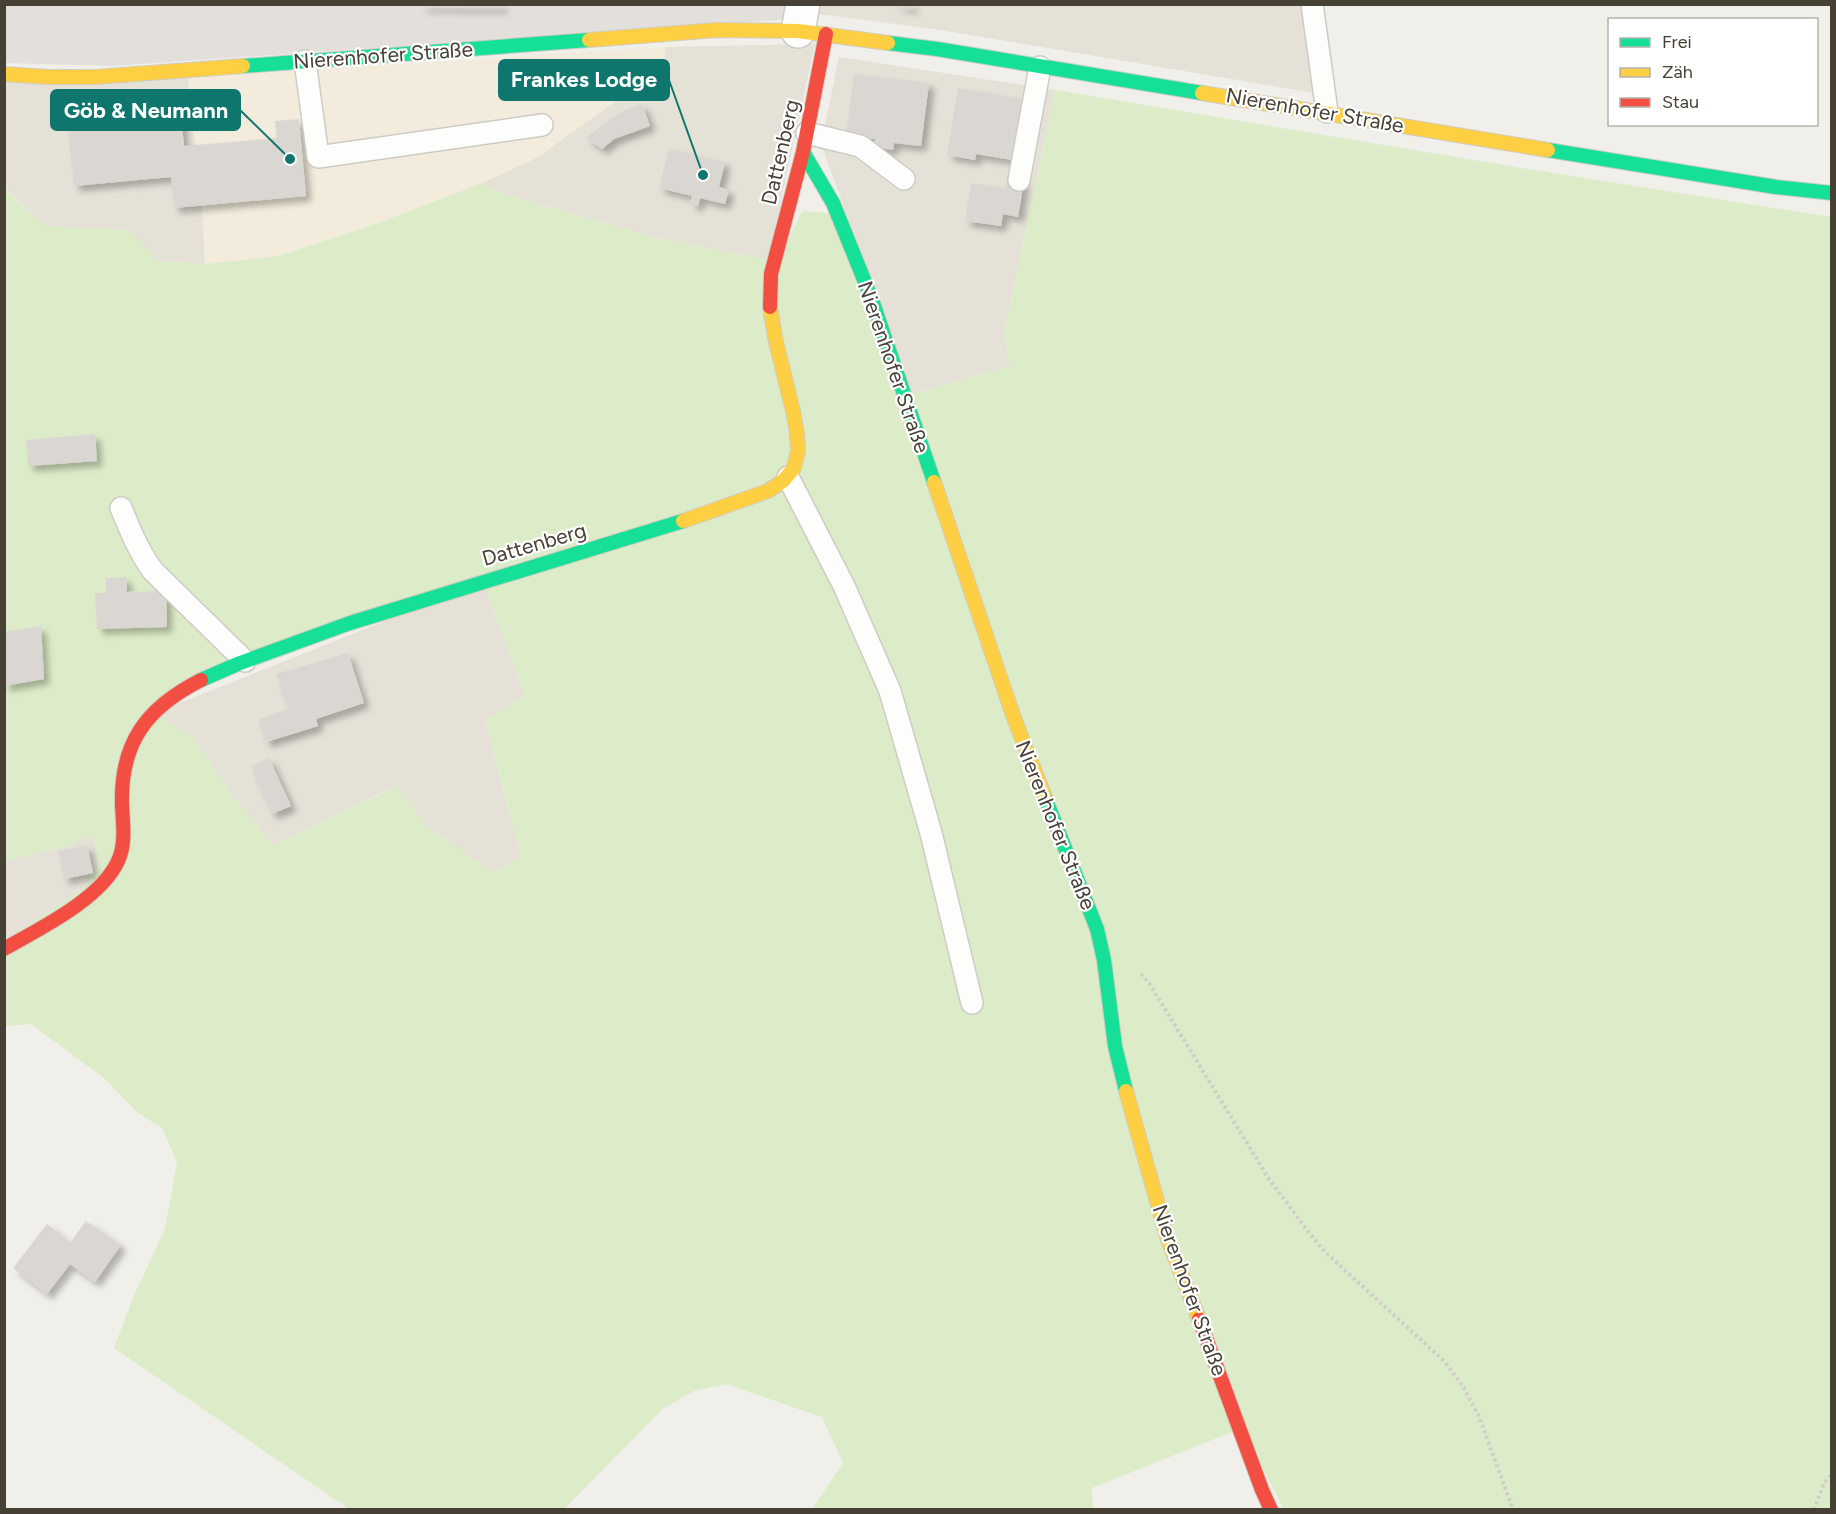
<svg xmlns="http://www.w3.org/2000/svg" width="1836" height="1514" font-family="Figtree,sans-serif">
  <defs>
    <filter id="shadow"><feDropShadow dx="5.5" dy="5.5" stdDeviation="3" flood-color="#0004"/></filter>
  </defs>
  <rect width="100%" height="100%" fill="#f0efea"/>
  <path fill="#e5e1d7" d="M820,4l503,1 10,91 -399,-67 -116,-15z
    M815,44l-47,216 -111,-22 -146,-42 -31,-12 58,-27 83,-60 42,-20 2,-30z
    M839,57l216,33 -51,244 7,32 -99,28 -91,-250z
    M188,78l15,139 2,47 -47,-3 -29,-31 -84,-4 -40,-38 -1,-108z
    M483,582l42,113 -40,26 36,135 -27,17 -67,-47 -31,-40 -123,59 -42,-52 -37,-54 -40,-26z
    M93,834l6,31 -14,22 -80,54 -1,-80 61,-14z"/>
  <path fill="#f3ebdc" d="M665,47l-1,30 -43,20 -83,60 -58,27 -107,41 -95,31 -73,8 -2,-47 -15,-139z"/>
  <path fill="#e3e0db" d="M4,5h791l-3,14 -680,47 -107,-3z"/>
  <path fill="#ddecc8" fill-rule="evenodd" d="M1055,90l479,80 297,47v1292h-547l-42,-81 -150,60 1,21h-281l31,-46 -21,-46 -96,-33 -32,7 -30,17 -100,101h-215l-235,-161 21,-55 30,-64 12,-67 -15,-34 -24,-15 -34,-35 -73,-54 -26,2v-85l80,-54 14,-22 -6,-30 -28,12 -60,14 -1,-673 41,38 84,4 29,31 47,3 73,-8 95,-31 107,-41 31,12 146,42 111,22 3,14 -1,36 6,36 20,85 1,27 -13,21 14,-20 -1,-29 -26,-120 1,-36 30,-63 27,2 35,88 34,97 113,-32 -7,-32zM520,570v1l-37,11 42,113 -40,25 36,136 -27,17 -67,-47 -30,-40 -124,59 -42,-52 -37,-55 -40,-25 -19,27 -13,34 -1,-1 12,-34 19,-27 40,-28 54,-24 72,-27 99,-34z"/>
  <path fill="#dad7d2" filter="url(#shadow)" d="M421,4h81v4l-81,-1z
    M891,4h22l-1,5z
    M854,74l75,9 -8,63 -27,-3 -1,7 -19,-3 1,-8 -29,-3z
    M958,88l65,11 -11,61 -36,-6 -1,6 -28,-5z
    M642,104l8,22 -36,13 -12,10 -16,-11 24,-19 17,-10z
    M181,116l3,30 93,-8 -2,-17 24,-2 7,77 -132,12 -3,-31 -97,9 -6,-59z
    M669,148l56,14 -6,25 10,3 -4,14 -25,-6 -2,8 -8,-2 2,-8 -33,-8z
    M1007,178l17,3 -6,36 -15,-3 -2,12 -36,-5 6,-38 35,6z
    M95,434l2,27 -69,5 -2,-26z
    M126,577l1,15 39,-1 1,36 -70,2 -2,-36h11v-15z
    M41,626l3,53 -40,7v-54z
    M348,653l16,50 -48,16 2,7 -52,16 -8,-22 30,-11 -12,-35z
    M269,758l22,48 -19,8 -21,-48z
    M87,845l6,28 -29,6 -6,-28z
    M86,1221l35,24 -26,37 -25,-18 -23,30 -34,-26 34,-44 23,19z"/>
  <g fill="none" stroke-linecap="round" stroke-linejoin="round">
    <defs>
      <path id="lane" d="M1312,4l15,108
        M305,61l13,96 224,-32
        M807,133l53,13 44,33
        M1019,180l21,-113
        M788,477l56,109 46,105 41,142 41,170
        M121,508c9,22 18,44 32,63l92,90"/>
      <path id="street" d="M798,31l5,-27"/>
      <path id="fast" d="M888,43l49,6 265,44
        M243,66l346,-26
        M1548,150l228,37 56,6
        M803,152l30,51 38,94 63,185
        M201,680l39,-17 110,-40 333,-102
        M1044,795l53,134 7,31 11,86 11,45"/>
      <path id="slow" d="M589,40l128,-10 81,1 90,12
        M4,74l43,3h48l148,-11
        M1202,93l346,57
        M934,482l80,236 30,77
        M683,521l85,-30 15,-10 11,-13 4,-17 -1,-17 -4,-23 -17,-69 -6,-35
        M1126,1091l41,146 32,82"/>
      <path id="jam" d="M770,307l1,-33 32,-122 23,-118
        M4,949c35,-20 97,-50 114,-88 8,-17 5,-37 4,-55 -2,-63 24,-98 79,-126
        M1199,1319l63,171 9,20"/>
    </defs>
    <use href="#lane" stroke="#cdcbc5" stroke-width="24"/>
    <use href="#street" stroke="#cdcbc5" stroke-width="36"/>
    <use href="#fast" stroke="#d0ccc0" stroke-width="16"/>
    <use href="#slow" stroke="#d0ccc0" stroke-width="16"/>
    <use href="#jam" stroke="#d0ccc0" stroke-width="16"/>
    <path stroke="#d1ceca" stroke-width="4" stroke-dasharray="3 3" stroke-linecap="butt" d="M1141,974l8,9 120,196 41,55 14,17 120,110 18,24 17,31 34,94
      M1814,1510l10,-27 8,-9"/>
    <use href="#lane" stroke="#fdfdfc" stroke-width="21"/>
    <use href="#street" stroke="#fdfdfc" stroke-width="33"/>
    <use href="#fast" stroke="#16e098" stroke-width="14"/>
    <use href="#slow" stroke="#ffcf43" stroke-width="14"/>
    <use href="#jam" stroke="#f24e42" stroke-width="14"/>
  </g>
  <g text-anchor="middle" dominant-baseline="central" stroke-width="4.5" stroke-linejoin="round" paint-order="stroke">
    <g font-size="21" fill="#464035" stroke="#fff">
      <text transform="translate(383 55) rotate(-4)">Nierenhofer Straße</text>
      <text transform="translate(1315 110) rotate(10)">Nierenhofer Straße</text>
      <text transform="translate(780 152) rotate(-77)">Dattenberg</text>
      <text transform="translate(894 367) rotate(71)">Nierenhofer Straße</text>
      <text transform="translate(534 544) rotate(-16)">Dattenberg</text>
      <text transform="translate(1056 825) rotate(68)">Nierenhofer Straße</text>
      <text transform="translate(1190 1290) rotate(70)">Nierenhofer Straße</text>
    </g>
  </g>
  <path fill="none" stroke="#0f766e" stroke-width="2" d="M703 175L669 80M290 159L240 110"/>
  <g fill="#0f766e" stroke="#fff" stroke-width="2">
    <circle cx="703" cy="175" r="6"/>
    <circle cx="290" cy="159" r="6"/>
  </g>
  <g fill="#0f766e" stroke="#0f766e" stroke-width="2">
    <rect x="499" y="60" width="170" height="40" rx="6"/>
    <rect x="51" y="90" width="189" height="40" rx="6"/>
  </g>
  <g font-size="22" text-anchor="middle" font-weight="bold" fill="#fff">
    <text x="584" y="87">Frankes Lodge</text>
    <text x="146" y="118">Göb &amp; Neumann</text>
  </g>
  <rect width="1836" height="1514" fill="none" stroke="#464035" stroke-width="12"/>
  <rect x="1608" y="18" width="210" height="108" fill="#ffffff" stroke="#b5b3ae" stroke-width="1.5"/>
  <rect x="1620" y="38" width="30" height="9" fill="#16e098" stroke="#b5b3ae" stroke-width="1.5"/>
  <text x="1662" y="48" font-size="18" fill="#464035">Frei</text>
  <rect x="1620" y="68" width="30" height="9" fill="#ffcf43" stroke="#b5b3ae" stroke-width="1.5"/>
  <text x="1662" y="78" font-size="18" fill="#464035">Zäh</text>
  <rect x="1620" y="98" width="30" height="9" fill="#f24e42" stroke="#b5b3ae" stroke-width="1.5"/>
  <text x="1662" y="108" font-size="18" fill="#464035">Stau</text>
</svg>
